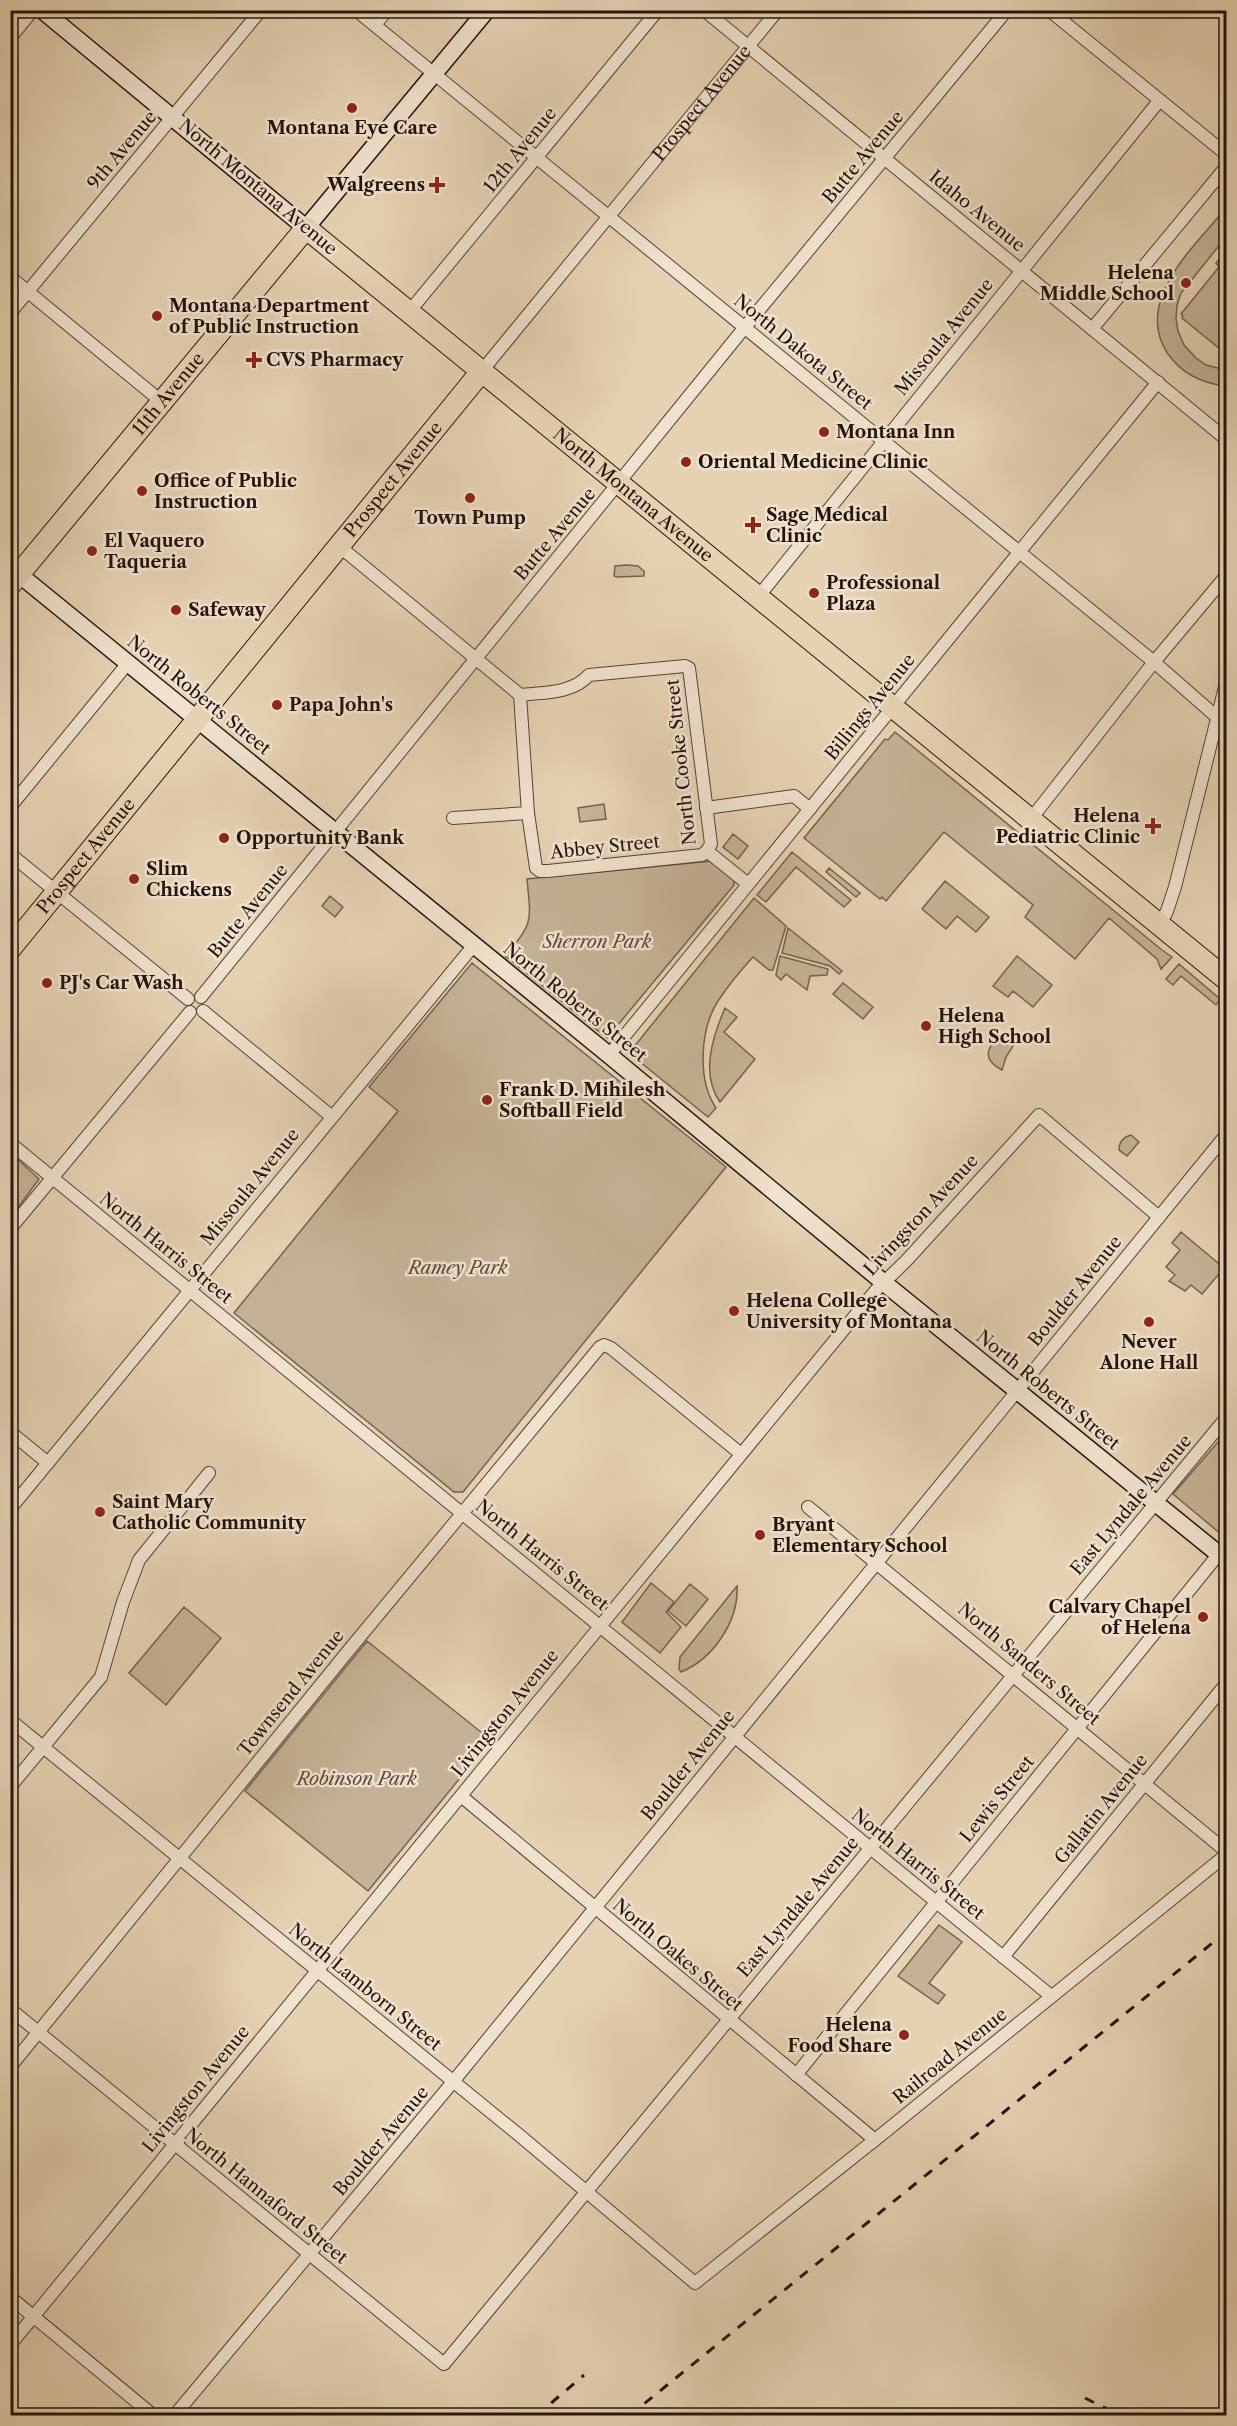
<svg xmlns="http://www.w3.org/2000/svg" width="1237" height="2426" font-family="'Libre Caslon Text',serif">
  <rect width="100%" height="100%" fill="#e6d2b3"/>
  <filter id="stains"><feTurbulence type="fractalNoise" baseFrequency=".00333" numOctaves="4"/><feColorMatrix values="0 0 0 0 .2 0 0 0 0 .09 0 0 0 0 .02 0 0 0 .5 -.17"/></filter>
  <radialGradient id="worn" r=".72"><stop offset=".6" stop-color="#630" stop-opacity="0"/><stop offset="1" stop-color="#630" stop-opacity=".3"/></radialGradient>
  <path fill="#c5b296" stroke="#746250" stroke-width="1.5" d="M1226,208v29l-45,56 -4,12 -1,13 2,13 6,14 12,13 10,7 20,5 -1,16c-24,-3 -43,-12 -57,-32 -36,-53 28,-109 58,-146z
    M1226,252l-2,6h2v96l-44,-36 1,-2 -2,-2 38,-47 -3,-4z
    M627,565l11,1 6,5v5l-27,1 -3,-1 1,-10z
    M895,732l267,218 10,7 -11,12 -4,-10 -48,-41 -34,41 -50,-42 8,-12 -89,-73 -58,69 -4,-4 -2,2 -76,-61 81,-99 3,1z
    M604,804l2,15 -26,3 -2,-14z
    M733,834l15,12 -10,13 -15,-12z
    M792,852l59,48 -7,7 -48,-40 -30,35 -9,-7z
    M712,861l22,18v6l-127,153 -102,-82c29,-34 26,-34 22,-77z
    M829,868l31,25 -4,4 -30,-25z
    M945,881l44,36 -13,15 -19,-16 -11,13 -24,-20z
    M330,896l13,11 -8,10 -13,-11z
    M754,898l32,28 -13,44h-4l-16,-13c-12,13 -25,29 -35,44 -18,28 -21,79 -2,107l-8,9 -79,-64z
    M788,928l54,43 -3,3 -9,-8 -48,-13z
    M780,956l48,13 -1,6 -17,1 -3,14 -21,-16 -5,6 -5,-5z
    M1017,956l35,29 -19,22 -20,-16 -5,6 -15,-11z
    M472,963l254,204 -263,325h-9l-220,-179 164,-202 -29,-24z
    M1179,964l41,35 -4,6 -35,-29 -8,9 -7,-6z
    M843,983l30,24 -10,12 -30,-25z
    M725,1008l12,9 -13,15 31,27 -35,43c-20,-28 -7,-66 5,-94z
    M1004,1033l8,3 3,7 -9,14 -4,13c-21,-11 -16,-24 2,-37z
    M1131,1135l8,7 -12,14 -8,-6c0,-8 4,-13 12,-15z
    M11,1153l28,26 -28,38z
    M1181,1232l43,36 -22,26 -11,-9 -6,6 -16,-10 6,-6 -9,-8 14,-17 -8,-7z
    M1219,1441l7,6v83l-4,5 -49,-41z
    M651,1583l23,19 -8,10 15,15 -21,26 -38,-31z
    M690,1584l18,15 -22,27 -18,-15z
    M737,1586c2,35 -24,73 -56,86l-2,-3 1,-12z
    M184,1607l37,31 -55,67 -37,-32z
    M367,1641l124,99 -123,151 -123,-100z
    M939,1925l23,17 -33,41 16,12 -7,9 -40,-28z"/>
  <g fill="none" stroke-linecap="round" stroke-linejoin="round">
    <defs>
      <g id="street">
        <path d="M356,10l798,652 64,56 8,2"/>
        <path d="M704,10l522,429"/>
        <path d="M1049,10l177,144"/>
        <path d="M375,25l12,-15"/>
        <path d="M10,38l23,-28"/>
        <path d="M10,277l152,125"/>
        <path d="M409,312l249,-302"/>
        <path d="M10,313l251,-303"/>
        <path d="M1092,329l134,-162"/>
        <path id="s1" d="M481,372l297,-362"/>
        <path d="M339,546l181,149c24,-3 52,-1 69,-20l96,-9 4,2 22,176 -4,7"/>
        <path d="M758,597l401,-496"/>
        <path d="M520,695l8,118 8,55 4,3h8l154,-16 5,-4"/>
        <path d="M10,807l118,-144"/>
        <path d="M706,808l88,-12 16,13"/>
        <path d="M453,818l75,-5"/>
        <path d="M1031,819l123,-157 72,-86"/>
        <path d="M707,851l41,33"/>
        <path d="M10,854l178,145"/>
        <path d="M1160,925l7,-14 8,-24 51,-204"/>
        <path d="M201,997l544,-670 262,-317"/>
        <path d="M203,1011l128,105"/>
        <path d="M609,1055l549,-673"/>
        <path d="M10,1143l1041,853"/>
        <path d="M10,1229l180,-217"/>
        <path d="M10,1432l38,31"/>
        <path d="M808,1507l418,344"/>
        <path d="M10,1509l464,-564"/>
        <path d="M10,1720l509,415 176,148 191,-152 340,-276"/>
        <path d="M10,1787l91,-110 22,-75 16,-42 70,-87"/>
        <path d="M461,1796l414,344"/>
        <path d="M1003,1957l223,-273"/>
        <path d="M10,2009l434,355 782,-946"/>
        <path d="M10,2067l339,-417 251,-303 4,-2 7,3 130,106"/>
        <path d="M796,2075l430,-530"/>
        <path d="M10,2297l144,119"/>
        <path d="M10,2345l867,-1056 29,-28 133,-146 120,102"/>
        <path d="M174,2416l278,-333 774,-948"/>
      </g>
      <path id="secondary" d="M42,10l264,218 181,-218
        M10,567l599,488 274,227 343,278"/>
      <g id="highway">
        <path id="s2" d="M10,585l296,-357 920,751"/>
        <path id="s3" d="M10,949l471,-577"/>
      </g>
    </defs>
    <use href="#street" stroke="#544335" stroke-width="14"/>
    <use href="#secondary" stroke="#24130b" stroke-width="19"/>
    <use href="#highway" stroke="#24130b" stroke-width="23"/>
    <use href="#street" stroke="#efe2ce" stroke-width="12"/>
    <use href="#secondary" stroke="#efe2ce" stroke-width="16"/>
    <use href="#highway" stroke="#e6d2b3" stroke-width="21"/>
    <path stroke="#24130b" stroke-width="3" stroke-dasharray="10 10" stroke-linecap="butt" d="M1085,2398l36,18
      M536,2416l48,-41
      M629,2416l597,-484"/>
  </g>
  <g fill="#8f2418" stroke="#efe2ce" stroke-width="2">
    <circle cx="352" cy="108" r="6"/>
    <path d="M434 176h6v6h6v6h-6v6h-6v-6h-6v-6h6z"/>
    <circle cx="1186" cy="283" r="6"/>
    <circle cx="157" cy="316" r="6"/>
    <path d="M251 351h6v6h6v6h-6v6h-6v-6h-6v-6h6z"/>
    <circle cx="824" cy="432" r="6"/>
    <circle cx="686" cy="462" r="6"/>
    <circle cx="142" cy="491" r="6"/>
    <circle cx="470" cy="498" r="6"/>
    <path d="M750 516h6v6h6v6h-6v6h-6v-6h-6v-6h6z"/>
    <circle cx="92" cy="551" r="6"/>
    <circle cx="814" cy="593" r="6"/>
    <circle cx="176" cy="610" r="6"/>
    <circle cx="277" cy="705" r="6"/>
    <path d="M1150 817h6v6h6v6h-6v6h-6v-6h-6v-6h6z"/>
    <circle cx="224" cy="838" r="6"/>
    <circle cx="134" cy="879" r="6"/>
    <circle cx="47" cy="983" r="6"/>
    <circle cx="926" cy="1026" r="6"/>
    <circle cx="487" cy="1100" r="6"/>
    <circle cx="734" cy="1311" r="6"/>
    <circle cx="1149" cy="1322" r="6"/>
    <circle cx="100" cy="1512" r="6"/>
    <circle cx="760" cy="1535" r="6"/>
    <circle cx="1203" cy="1617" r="6"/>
    <circle cx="904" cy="2035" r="6"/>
  </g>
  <g text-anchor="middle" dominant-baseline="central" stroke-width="5" stroke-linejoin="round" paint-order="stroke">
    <g font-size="18" fill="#24130b" stroke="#efe2ce">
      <text stroke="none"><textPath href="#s1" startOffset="348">Prospect Avenue</textPath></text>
      <text transform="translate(122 150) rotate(-50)">9th Avenue</text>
      <text transform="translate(520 150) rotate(-51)">12th Avenue</text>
      <text transform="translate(863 157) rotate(-50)">Butte Avenue</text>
      <text transform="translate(258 187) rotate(40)">North Montana Avenue</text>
      <text transform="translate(977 211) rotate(39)">Idaho Avenue</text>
      <text transform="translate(944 337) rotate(-51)">Missoula Avenue</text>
      <text transform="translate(803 352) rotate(39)">North Dakota Street</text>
      <text stroke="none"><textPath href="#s2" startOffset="248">11th Avenue</textPath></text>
      <text stroke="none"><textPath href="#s3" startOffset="606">Prospect Avenue</textPath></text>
      <text stroke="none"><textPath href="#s2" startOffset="886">North Montana Avenue</textPath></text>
      <text transform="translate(555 534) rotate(-50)">Butte Avenue</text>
      <text transform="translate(199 695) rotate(39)">North Roberts Street</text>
      <text transform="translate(870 707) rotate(-51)">Billings Avenue</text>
      <text transform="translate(681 762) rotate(-96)">North Cooke Street</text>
      <text transform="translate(605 847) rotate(-6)">Abbey Street</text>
      <text stroke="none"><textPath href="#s3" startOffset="120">Prospect Avenue</textPath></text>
      <text transform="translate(248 911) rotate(-51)">Butte Avenue</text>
      <text transform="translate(575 1002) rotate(39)">North Roberts Street</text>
      <text transform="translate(250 1187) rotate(-51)">Missoula Avenue</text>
      <text transform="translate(921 1215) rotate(-47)">Livingston Avenue</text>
      <text transform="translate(166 1248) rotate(39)">North Harris Street</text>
      <text transform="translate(1075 1291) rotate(-51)">Boulder Avenue</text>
      <text transform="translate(1048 1390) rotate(39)">North Roberts Street</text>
      <text transform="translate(1131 1505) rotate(-50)">East Lyndale Avenue</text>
      <text transform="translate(542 1555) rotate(39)">North Harris Street</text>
      <text transform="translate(1029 1664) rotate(40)">North Sanders Street</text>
      <text transform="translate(291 1693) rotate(-51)">Townsend Avenue</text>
      <text transform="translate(505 1713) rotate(-51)">Livingston Avenue</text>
      <text transform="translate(688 1765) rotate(-51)">Boulder Avenue</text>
      <text transform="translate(997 1799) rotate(-51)">Lewis Street</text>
      <text transform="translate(1101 1809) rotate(-51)">Gallatin Avenue</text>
      <text transform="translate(918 1864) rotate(39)">North Harris Street</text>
      <text transform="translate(798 1907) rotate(-50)">East Lyndale Avenue</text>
      <text transform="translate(678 1955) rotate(40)">North Oakes Street</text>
      <text transform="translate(365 1987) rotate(39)">North Lamborn Street</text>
      <text transform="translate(950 2056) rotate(-39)">Railroad Avenue</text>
      <text transform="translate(196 2089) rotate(-51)">Livingston Avenue</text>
      <text transform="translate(381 2141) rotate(-50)">Boulder Avenue</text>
      <text transform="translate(266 2196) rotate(39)">North Hannaford Street</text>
    </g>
    <g font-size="18" font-weight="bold" fill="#24130b" stroke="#efe2ce" text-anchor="start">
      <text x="352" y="128" text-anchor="middle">Montana Eye Care</text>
      <text x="425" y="185" text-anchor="end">Walgreens</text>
      <text x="1174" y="273" text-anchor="end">Helena<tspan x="1174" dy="21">Middle School</tspan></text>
      <text x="169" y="306">Montana Department<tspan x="169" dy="21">of Public Instruction</tspan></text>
      <text x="266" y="360">CVS Pharmacy</text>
      <text x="836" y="432">Montana Inn</text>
      <text x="698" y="462">Oriental Medicine Clinic</text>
      <text x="154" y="481">Office of Public<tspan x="154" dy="21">Instruction</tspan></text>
      <text x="766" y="515">Sage Medical<tspan x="766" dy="21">Clinic</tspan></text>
      <text x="470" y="518" text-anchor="middle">Town Pump</text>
      <text x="104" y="541">El Vaquero<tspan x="104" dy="21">Taqueria</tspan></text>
      <text x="826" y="583">Professional<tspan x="826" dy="21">Plaza</tspan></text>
      <text x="188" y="610">Safeway</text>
      <text x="289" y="705">Papa John's</text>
      <text x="1140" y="816" text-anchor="end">Helena<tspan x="1140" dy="21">Pediatric Clinic</tspan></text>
      <text x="236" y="838">Opportunity Bank</text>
      <text x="146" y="869">Slim<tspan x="146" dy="21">Chickens</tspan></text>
      <text x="59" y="983">PJ's Car Wash</text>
      <text x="938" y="1016">Helena<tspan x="938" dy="21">High School</tspan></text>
      <text x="499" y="1090">Frank D. Mihilesh<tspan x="499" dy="21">Softball Field</tspan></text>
      <text x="746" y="1301">Helena College<tspan x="746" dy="21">University of Montana</tspan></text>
      <text x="1149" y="1342" text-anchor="middle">Never<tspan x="1149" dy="21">Alone Hall</tspan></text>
      <text x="112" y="1502">Saint Mary<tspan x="112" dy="21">Catholic Community</tspan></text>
      <text x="772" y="1525">Bryant<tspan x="772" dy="21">Elementary School</tspan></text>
      <text x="1191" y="1607" text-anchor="end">Calvary Chapel<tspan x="1191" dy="21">of Helena</tspan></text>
      <text x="892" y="2025" text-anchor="end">Helena<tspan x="892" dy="21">Food Share</tspan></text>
    </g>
    <g font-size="18" font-style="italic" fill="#5c4b3c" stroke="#efe2ce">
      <text x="597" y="942">Sherron Park</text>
      <text x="458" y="1268">Ramey Park</text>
      <text x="357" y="1779">Robinson Park</text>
    </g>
  </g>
  <rect width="1237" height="2426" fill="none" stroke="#e6d2b3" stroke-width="36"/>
  <rect x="12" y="12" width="1213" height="2402" fill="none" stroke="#24130b" stroke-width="3"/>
  <rect x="18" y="18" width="1201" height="2390" fill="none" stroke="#24130b" stroke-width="1.5"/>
  <rect width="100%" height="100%" filter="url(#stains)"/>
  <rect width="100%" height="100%" fill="url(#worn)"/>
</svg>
